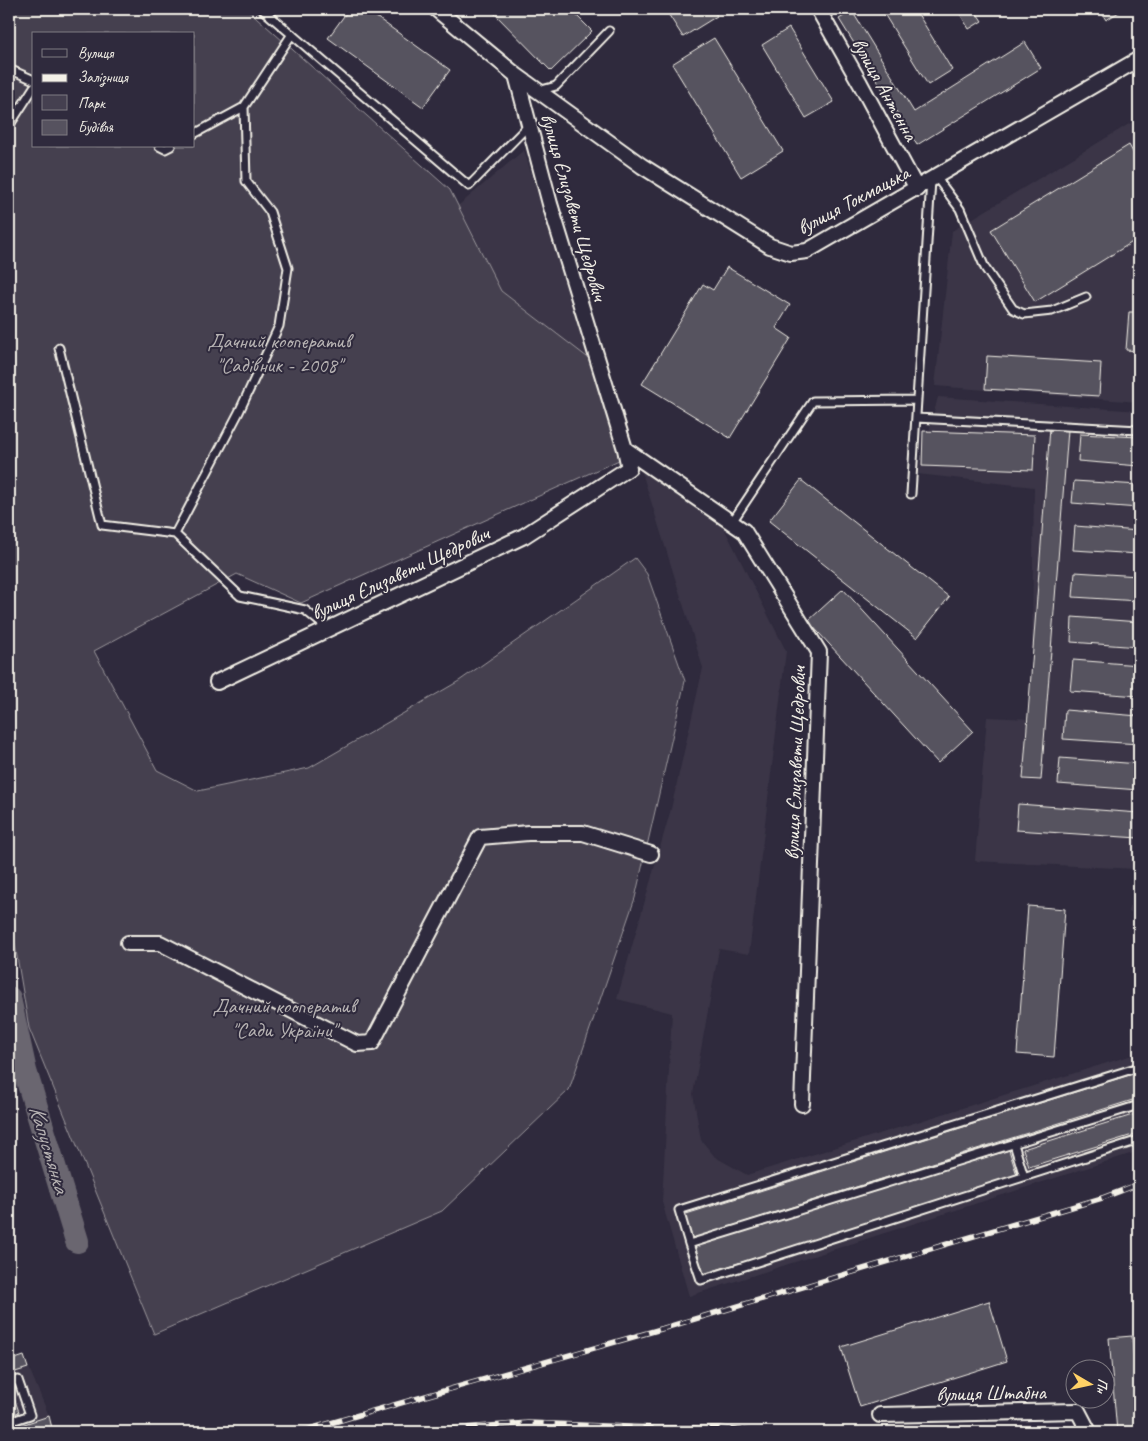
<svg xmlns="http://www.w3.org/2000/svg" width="1148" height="1441" font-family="Caveat,sans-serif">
  <rect width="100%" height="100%" fill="#2f2a3d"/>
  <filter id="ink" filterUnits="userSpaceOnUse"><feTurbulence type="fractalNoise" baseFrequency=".02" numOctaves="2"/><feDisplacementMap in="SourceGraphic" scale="10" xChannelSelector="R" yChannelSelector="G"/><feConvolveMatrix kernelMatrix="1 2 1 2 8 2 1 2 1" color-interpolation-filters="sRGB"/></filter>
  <g filter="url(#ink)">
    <path fill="#3b3647" d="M1139,118v284l-204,-16 17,-155z
      M524,150l68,215 -91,-74 -43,-85z
      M938,397l201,14v502l-10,-1 8,-43 -162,-8 12,-144 44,2 3,-232 -116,-13z
      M656,465l69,65 61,121 -37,303 -30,-5 -26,145 8,46 14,17 32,18 392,-122v98l-450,145 -27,-94 10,-189 -55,-14 54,-190 32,-141 -62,-199z
      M24,1356l25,60 4,16h-44v-71z"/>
    <path fill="#454050" stroke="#9c989c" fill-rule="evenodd" d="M9,9h238l203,181 51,101 99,76 19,93 -318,143 -64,-29 -143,77 63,119 41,21 111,-23 150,-87 176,-123 12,16 38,107 -50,217 -66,192 -127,121 -288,123 -125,-306 -20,-119zM34,34h160v112h-160z"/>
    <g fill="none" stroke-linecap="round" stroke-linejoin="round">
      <path stroke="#6a6670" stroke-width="24" d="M9,998l16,73 52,170"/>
    </g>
    <path fill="#56525f" stroke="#f4f1e8" d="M349,9h16l85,61 -27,37 -95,-69z
      M490,9h80l22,22 -41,40z
      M665,9h48l4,7 -34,21z
      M881,9h34l37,61 -24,15z
      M957,9h17l8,12 -13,8z
      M1099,9h25l-18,11z
      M852,11l62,101 111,-70 16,26 -124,77 -78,-126z
      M789,28l45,74 -28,16 -44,-73z
      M714,38l69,113 -42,26 -69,-113z
      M1129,145l10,18v75l-104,64 -44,-72z
      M727,267l63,38 -14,23 15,10 -61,100 -88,-54 61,-100 10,6z
      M1129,312h10v39l-13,-1z
      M987,356l114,7 -2,33 -114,-7z
      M1139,361v44h-3z
      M1050,428l18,2 -27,350 -18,-1z
      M923,431l112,4 -2,35 -111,-4z
      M1080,434l59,3v29l-61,-5z
      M801,480l148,117 -32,41 -148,-117z
      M1074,481l65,4v23l-67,-5z
      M1075,526l64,5v23l-66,-4z
      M1075,572l64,4v25l-66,-4z
      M843,589l130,142 -35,32 -130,-142z
      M1072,617l67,5v25l-68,-5z
      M1073,660l66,5v31l-69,-5z
      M1065,710l74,6v28l-76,-5z
      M1060,758l79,6v26l-81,-6z
      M1018,804l121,9v25l-123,-8z
      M1028,906l37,3 -11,148 -37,-3z
      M1139,1072v26l-448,141 -8,-24z
      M1139,1113v20l-110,34 -6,-18z
      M1009,1150l9,28 -315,96 -8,-28z
      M989,1301l18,60 -147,46 -19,-60z
      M1132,1336l7,96h-22l-8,-94z
      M24,1356l4,12 -19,6v-13z
      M11,1389l8,23 -10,4v-26z
      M49,1416l4,16h-44v-3z"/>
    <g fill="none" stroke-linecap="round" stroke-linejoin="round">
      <defs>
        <path id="service" d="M262,9l207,177 60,-61
          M9,69l25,11
          M538,91l18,-5 53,-55
          M244,107l2,74 24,31 18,56 -9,58 -40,86 -64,122 65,62 65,14 23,19
          M9,126l25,-39
          M194,134l50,-27 48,-73
          M159,146l6,3 6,-3
          M936,177l24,32 25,59 28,41 11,5 28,-3 34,-14
          M59,348l43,177 73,9
          M916,418l223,12
          M911,494l20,-314
          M732,522l81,-121 104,-1
          M1139,1067l-460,143 10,34 450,-139
          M1014,1144l10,33
          M689,1244l12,36 438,-140
          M9,1382l9,-2 12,35 -21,7"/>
        <path id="minor" d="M436,9l80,66 126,91 128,80 21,7 16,-2 332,-192
          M818,9l42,74 57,106
          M516,75l34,129 75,245 119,82 75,121 -17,452
          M217,682l307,-146 105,-68 -4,-19
          M128,943h32l197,101 15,-1 108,-206 48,-4h55l68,21
          M880,1415l198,-4 11,21"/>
      </defs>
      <use href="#service" stroke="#f4f1e8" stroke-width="11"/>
      <use href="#minor" stroke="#f4f1e8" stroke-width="18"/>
      <use href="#service" stroke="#2f2a3d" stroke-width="7"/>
      <use href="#minor" stroke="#2f2a3d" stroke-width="14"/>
      <defs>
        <path id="rail" d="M299,1432l362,-103 441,-131 37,-14
          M412,1432l116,-9 127,5h66l31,4"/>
      </defs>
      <use href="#rail" stroke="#f4f1e8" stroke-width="5.5"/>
      <use href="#rail" stroke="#2f2a3d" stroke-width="4" stroke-dasharray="11" stroke-linecap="butt"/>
    </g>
  </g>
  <g text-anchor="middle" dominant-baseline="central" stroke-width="4" stroke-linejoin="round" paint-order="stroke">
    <g font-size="21" fill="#f4f1e8" stroke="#2f2a3d">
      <text transform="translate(885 89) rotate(61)">вулиця Антенна</text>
      <text transform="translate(853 200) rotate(-28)">вулиця Токмацька</text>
      <text transform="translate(574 207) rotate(74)">вулиця Єлизавети Щедрович</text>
      <text transform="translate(400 573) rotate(-25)">вулиця Єлизавети Щедрович</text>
      <text transform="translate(795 763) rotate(-88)">вулиця Єлизавети Щедрович</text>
      <text transform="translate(991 1393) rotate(-1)">вулиця Штабна</text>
    </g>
    <g font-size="21" fill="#b7b3b3" stroke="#2f2a3d">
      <text x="279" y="341">Дачний кооператив<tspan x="279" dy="24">"Садівник - 2008"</tspan></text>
      <text x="284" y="1006">Дачний кооператив<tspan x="284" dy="24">"Сади України"</tspan></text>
    </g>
    <g font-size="22" font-style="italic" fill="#b6b2b2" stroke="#2f2a3d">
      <text transform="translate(49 1149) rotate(73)">Капустянка</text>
    </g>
  </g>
  <rect width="1148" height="1441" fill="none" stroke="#2f2a3d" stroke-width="30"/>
  <rect x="15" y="15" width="1118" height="1411" fill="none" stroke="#f4f1e8" stroke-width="2" filter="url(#ink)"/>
  <rect x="32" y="32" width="162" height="115" fill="#2f2a3d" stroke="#7e7a81"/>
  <rect x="42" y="49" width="25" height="8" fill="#2f2a3d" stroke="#7e7a81"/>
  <text x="78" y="58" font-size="15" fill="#f4f1e8">Вулиця</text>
  <rect x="42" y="74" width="25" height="8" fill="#f4f1e8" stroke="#7e7a81"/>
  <text x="78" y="82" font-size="15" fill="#f4f1e8">Залізниця</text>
  <rect x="42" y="95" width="25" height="15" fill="#454050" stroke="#7e7a81"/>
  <text x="78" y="108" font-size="15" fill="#f4f1e8">Парк</text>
  <rect x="42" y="120" width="25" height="15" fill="#56525f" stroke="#7e7a81"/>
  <text x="78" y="132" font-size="15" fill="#f4f1e8">Будівля</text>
  <g transform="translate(1090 1384) rotate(99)"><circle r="24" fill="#2f2a3d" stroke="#7e7a81"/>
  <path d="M0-4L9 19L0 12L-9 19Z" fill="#ffd166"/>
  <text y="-8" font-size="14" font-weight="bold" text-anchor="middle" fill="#f4f1e8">Пн</text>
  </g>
</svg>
